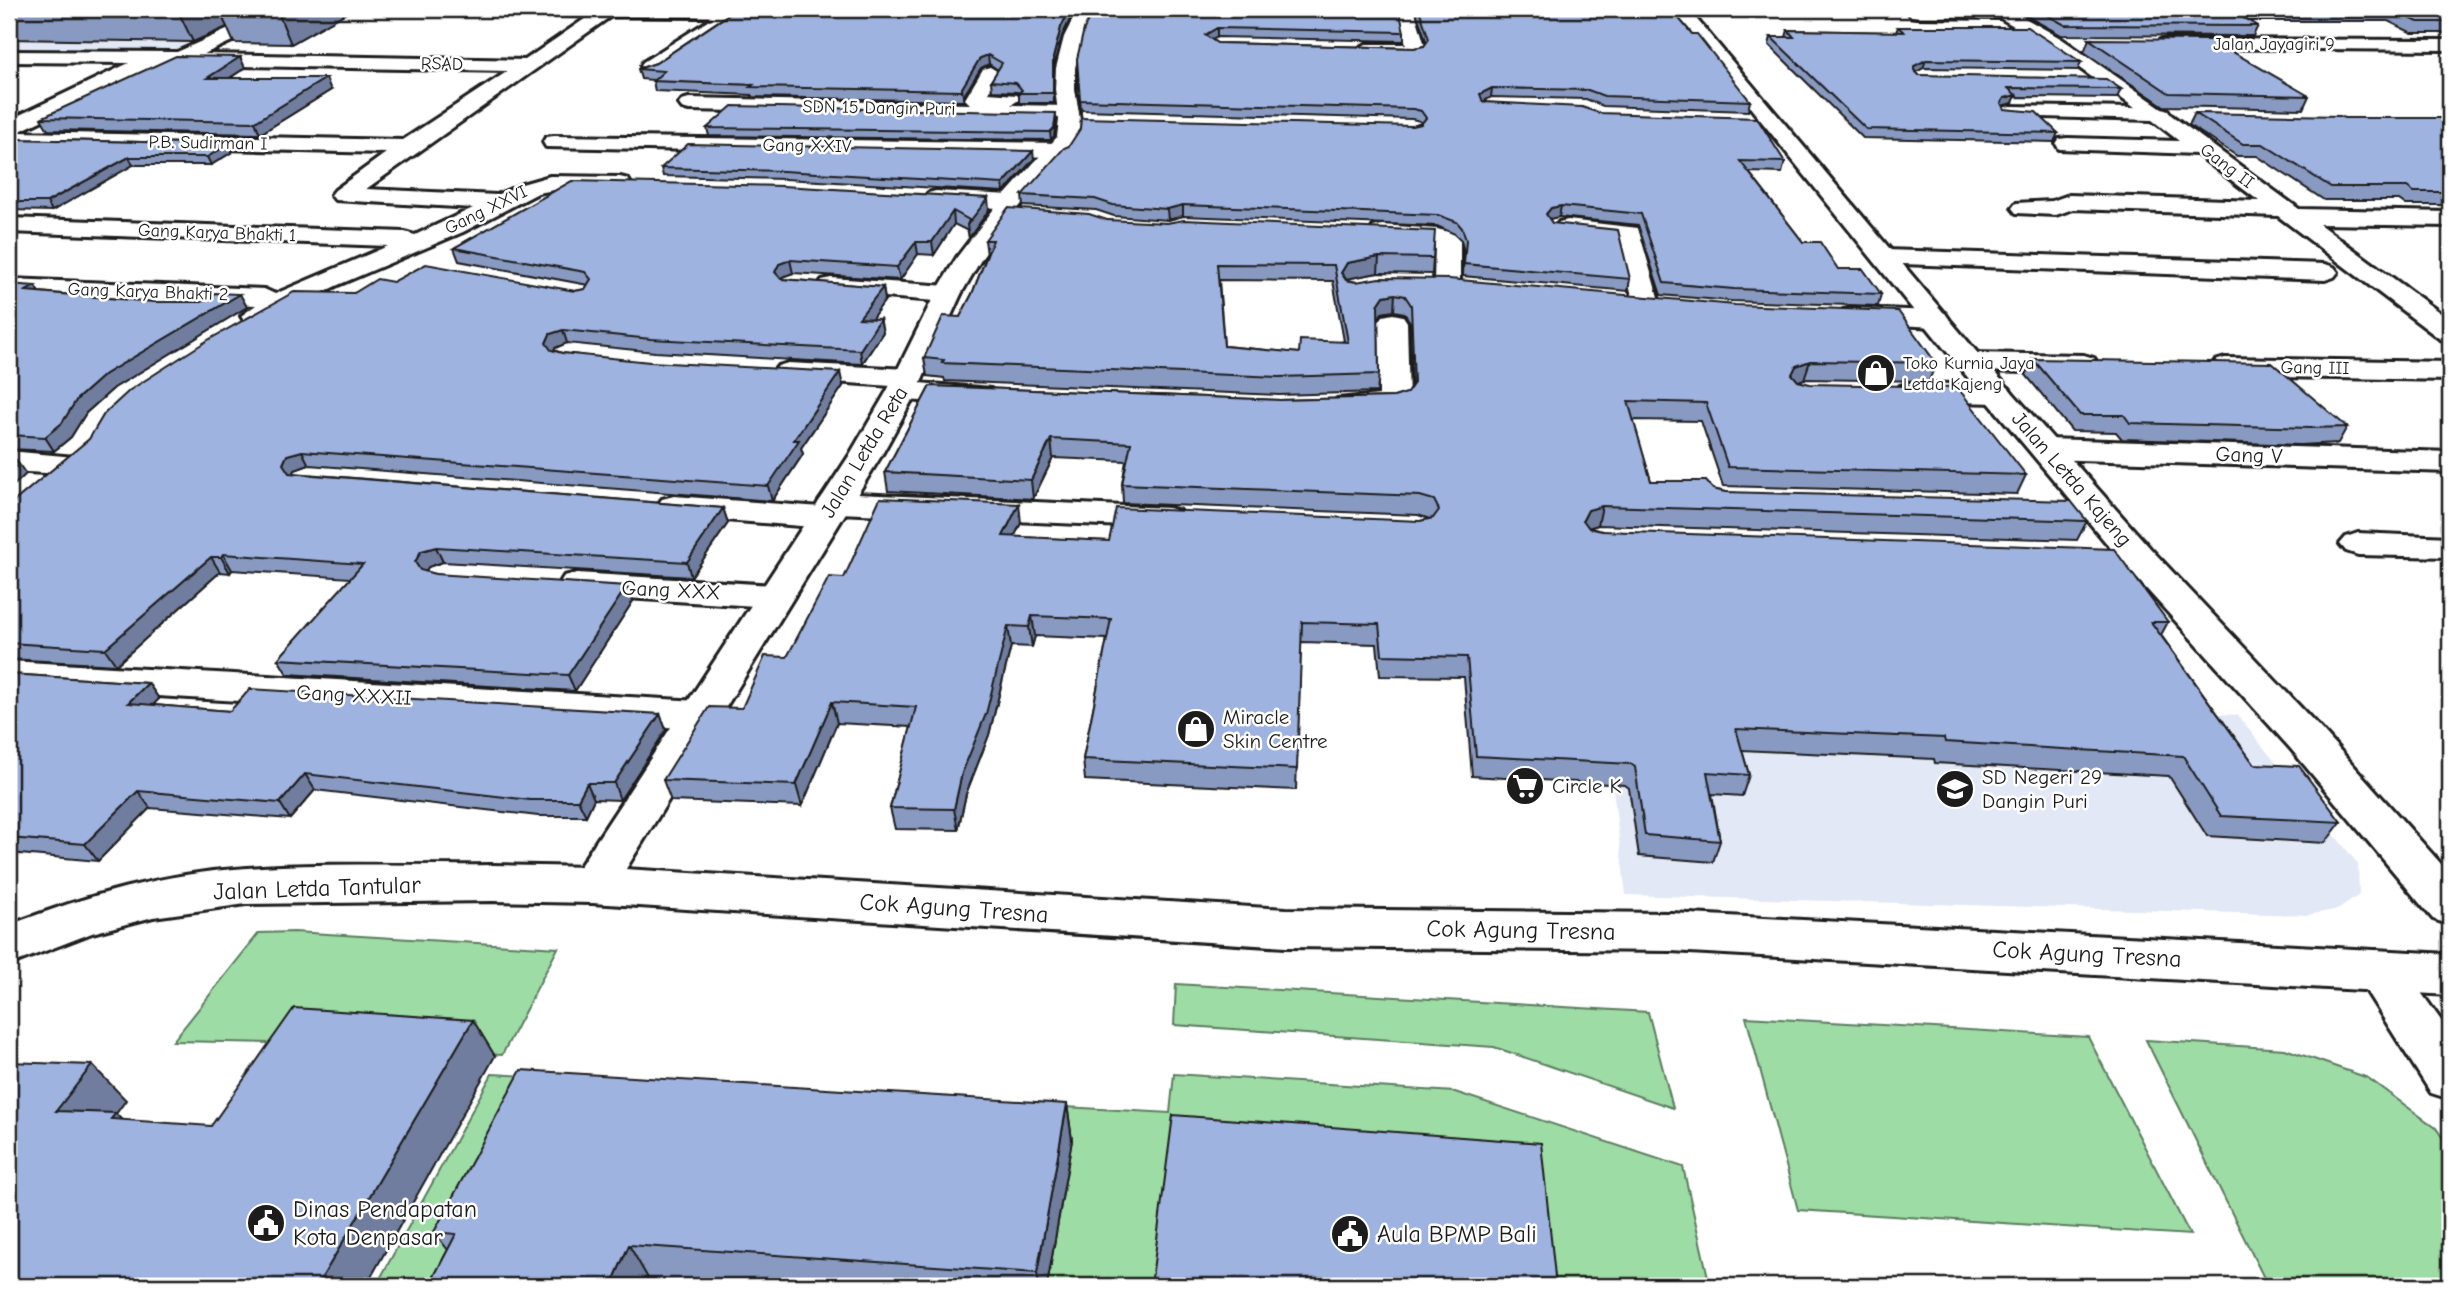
<svg xmlns="http://www.w3.org/2000/svg" width="2459" height="1295" font-family="'Comic Neue',sans-serif">
  <rect width="100%" height="100%" fill="#fff"/>
  <filter id="ink" filterUnits="userSpaceOnUse"><feTurbulence type="fractalNoise" baseFrequency=".0143" numOctaves="2"/><feDisplacementMap in="SourceGraphic" scale="14" xChannelSelector="R" yChannelSelector="G"/><feConvolveMatrix kernelMatrix="1 2 1 2 8 2 1 2 1" color-interpolation-filters="sRGB"/></filter>
  <g filter="url(#ink)">
    <path fill="#e2e8f6" d="M9,9h264l-93,44 -171,-3z
      M1599,676l638,39 121,149 1,31 -20,14 -31,6 -682,-20z"/>
    <path fill="#9ddca4" stroke="#5c7c60" stroke-width="2" d="M294,932l264,16 -56,107 -182,-11 -147,-3 86,-108z
      M1176,984l472,28 25,96 -179,-61 -320,-22z
      M1746,1017l342,20 102,198 -392,-25z
      M2146,1040l139,9 83,29 68,50 14,21v137h-182z
      M492,1074l678,39 4,-39 281,18 228,75 27,119h-1334z"/>
    <g fill="none" stroke-linecap="round" stroke-linejoin="round">
      <defs>
        <path id="minor" d="M274,9h21l-2,4 -89,41 321,6 64,-44 -62,-2 -8,-5h205l11,2 3,4 -81,55 -7,2 -9,-6 2,-4 71,-45 -103,-1 -245,173 131,6 25,-11 28,-8 70,1 8,2 3,5 -3,5h-68l-22,4 -75,39 -125,53 -83,39 -10,-2 -4,-6 15,-11 -247,-10v-16l255,10 11,5 113,-48 -379,-14v-14l396,14 10,3 58,-27 -138,-8 -4,-5 4,-5 51,-37 -377,-9v-24l120,-57 -120,-1v-11l168,1zM182,63l7,2 319,6 -105,69 -385,-8 140,-68z
          M1398,9h16l12,40 -3,4h-63l-3,-4 9,-5h40z
          M1911,9h98l53,30 100,69 6,2 3,5 128,94 151,3v14l-131,-2 131,96v21l-10,-2 -162,-123 -205,-7 -17,6 -40,-2 -4,-5 4,-5 36,-2 17,-6 190,6 -62,-47 -138,-5 -3,-5 3,-5 8,-1 112,3 -27,-21 -149,-4 -3,-4 3,-4 7,-2 125,2 -85,-61 -50,-29 -83,-1 -6,-1 -3,-4z
          M2166,39l284,1v10l-290,-2 -3,-4 3,-4z
          M990,67l10,6 -12,20 29,2 3,4 -9,6 58,1 7,2 3,4 -3,4 -7,2 -380,-8 -7,-2 -3,-4 3,-4 7,-2 281,6 -5,-5 18,-30z
          M554,136l506,7 8,2 3,5 -3,5 -8,2 -514,-10 -3,-5 3,-5z
          M936,191l75,4 8,2 4,5 -4,5 -8,2 -83,-6 -4,-5 4,-5z
          M1568,220l70,8 22,76 -3,6 -10,2 -10,-2 -3,-6 -16,-65 -59,-7 -3,-5 3,-5z
          M1382,225l55,4 20,5 3,5v46l-4,6 -9,2 -9,-2 -4,-6 1,-42 -62,-6 -3,-5 3,-5z
          M1885,250l440,14 9,3 4,5 -4,5 -9,3 -449,-17 -4,-5 4,-5z
          M831,278l117,8 9,2 4,6 -4,6 -9,2 -126,-10 -4,-6 4,-6z
          M1853,308l82,3 10,2 4,6 -4,6 -10,2 -92,-5 -4,-6 4,-6z
          M1393,314l10,2 4,6 2,81 -4,6c-21,5 -47,8 -68,2l-4,-6 4,-6 42,-4v-73l4,-6z
          M1970,353l114,2 10,3 4,6 -4,6 -10,3 -114,-2 -10,-3 -4,-6 4,-6z
          M2225,358l225,4v18l-225,-4 -10,-3 -5,-6 5,-6z
          M788,363l120,6 10,3 5,6 -4,5 72,6 4,6 -4,6 -11,3 -78,-4 -11,-3 -4,-6 4,-5 -113,-8 -5,-6 5,-6z
          M1911,383l87,2 11,3 4,6 -4,6 -11,3 -87,-2 -11,-3 -4,-6 4,-6z
          M2047,439l403,13v20l-403,-13 -11,-3 -5,-7 5,-7z
          M9,451l66,6 5,7 -5,7 -11,3 -55,-3z
          M835,493l333,15 12,3 5,7 -5,7 -12,3 -329,-15 3,5 -5,7 -12,3 -151,-12 -12,-3 -5,-7 5,-7 12,-3 147,11 -3,-4 5,-7z
          M2358,533l92,4v20l-92,-2 -12,-4 -6,-7 6,-7z
          M577,573l197,12 13,3 5,8 -5,8 -13,3 -197,-12 -13,-3 -5,-8 5,-8z
          M9,661l690,40 14,4 6,10 -6,10 -14,4 -690,-42z
          M2378,950l17,6 55,77v66l-19,-6 -78,-123 8,-14z"/>
        <path id="tertiary" d="M1078,9h16l-12,28 -7,31v21l5,31 -2,19 -59,68 -37,51 -21,36 -44,97 -36,65 -273,442 -16,5 -16,-5 -7,-13 7,-13 273,-416 38,-65 48,-97 22,-37 46,-60 54,-60 2,-17 -4,-31 1,-21 8,-31z
          M1671,9h17l292,347 170,192 171,181 129,145v51l-17,-6 -142,-170 -167,-185 -164,-196z"/>
        <path id="secondary" d="M492,865l100,2 694,42 385,4 779,41v41l-779,-44 -385,-4 -694,-44 -100,-2 -246,3 -93,13 -61,16 -83,32v-40c77,-29 155,-52 238,-57 81,-6 164,-2 245,-3z"/>
      </defs>
      <use href="#minor" stroke="#1c1c1c" stroke-width="6"/>
      <use href="#tertiary" stroke="#1c1c1c" stroke-width="6"/>
      <use href="#secondary" stroke="#1c1c1c" stroke-width="6"/>
      <use href="#minor" fill="#fff" fill-rule="evenodd"/>
      <use href="#tertiary" fill="#fff" fill-rule="evenodd"/>
      <use href="#secondary" fill="#fff" fill-rule="evenodd"/>
    </g>
    <path fill="#899ac2" stroke="#1c1c1c" stroke-width="2" fill-rule="evenodd" d="M9,9h344l-62,35 -57,-1 -7,-16 -34,15 -184,-3z
      M734,9h341l-13,27 -9,32 1,35h-35v-9l-2,-2 -25,-1 -1,-10 7,-11 -9,-6 -8,4 -18,29 1,4 -212,-4v-2l-97,-4 -2,-10 1,-1 -13,-1 -3,-10 18,-6 80,-54z
      M1093,9l311,23v9l-187,-4 -5,3 5,3 197,5 10,-2 3,-3 -12,-34h256l21,25 58,67 -2,10 -145,-5 -17,-7 -95,-2 -7,5 115,11 186,49 -3,11 -33,-1 54,70 35,27 43,25 -3,12 -147,-5 -70,-6 -23,-70 -79,-8 -10,2 3,4 78,56 -2,12 -165,-15 1,-24 -3,-12 -6,-6 -18,-8 -254,-10 -15,4 -54,-4 -18,-6 -73,-4 -1,-11 391,-69 8,-3 -1,-2 -8,-2 -331,-9 -4,-51z
      M2014,9h436v24h-38l-24,-12h-139l9,5 -5,10 -192,-1z
      M1898,27l183,35 -3,8 -155,-2 -7,4 3,3 202,14 -4,9 -102,-1 -2,6 -11,3 2,3 54,24 -4,9 -191,-4 -94,-93 2,-8h15l2,-7 108,2z
      M2089,39l220,57 -6,13 -139,-3 -80,-54z
      M240,57l5,11 -15,10 101,12 -71,44 -212,-4 -7,-12z
      M1056,113v8l-2,15 -3,4 -342,-4 -2,-8z
      M2195,113l149,5h106v87h-44l-7,-5h-75l-67,-44h-20l-48,-31z
      M9,139l220,5 3,8 -21,13h-78l-81,46 -43,-1z
      M1034,159l-30,33 -219,-13 -122,-3 -2,-8z
      M572,181l417,29 -20,28 -1,-7 -14,-7 -20,31 -16,-1 -18,26 -107,-7 -11,4 -1,2 102,8 2,13 -14,19h9l3,13 -21,32 -207,-12 -88,-9 -12,5 -1,2 8,3 281,33 -42,62 2,6 -31,47 -463,-36 -14,5 -2,3 430,35 5,15 -37,54 -248,-15 -15,5 -2,4 9,3 198,27 -58,90 -288,-17 -9,-15 73,-81 -119,-8 -2,3 -10,-1 -104,93 -107,-6v-155l3,-1 342,-210 39,-11 182,9 10,-2 3,-4 -129,-24 -5,-13z
      M1107,220l326,38 -1,16 -54,-1 -32,6 10,3 580,81 -7,18 -125,-2 -6,2 228,94 -9,19 -294,-8 -22,-65 -68,-1 18,61 62,8 12,3 362,29 -10,19 -479,-15 -9,3 13,3 566,91 -7,13 93,129 87,58 -16,21 -118,-7 -38,-60 -234,-13 -1,-4 -192,-9 7,25 -7,21 -30,-2 8,47 -7,21 -74,-6 -10,-68 -4,-3 -153,-9 -8,-99 -84,-1 -3,-32 -76,-2 -5,148 -211,-10 -2,-21 24,-120 -72,-3 -3,11 -21,-1 -22,89 -23,59 -8,36 -63,-1 -5,-21 21,-81 -74,-4 -35,83 -131,-5 -8,-21 79,-72 45,-51 57,-79 177,-55 -7,14 95,4 311,-20 10,-2 -12,-4 -295,-12 -1,-19 4,-23 -73,-3 -20,41 -145,-8 -3,-19 45,-86 350,14 114,-3 13,-4 5,-7 -2,-64 -6,-9 -10,-2 -12,2 -4,7 1,54 -2,18 -98,3 -334,-14 -1,-3 -17,-2 -3,-18 36,-41 12,-23 15,-39 -2,-15zM1219,280l114,1 11,60 -45,12 -75,-7z
      M9,284l30,8 115,10 93,5 -133,81 -28,25 -15,24 -17,14 -45,-2z
      M2033,359l314,68 -9,16 -38,2 -178,-6 -6,-7 -44,-1 -46,-56z
      M9,674l139,9 11,16 -6,6 77,6 430,3 6,16 -46,70 -26,-1 -8,17h-48l-223,-26 -25,29 -140,-11 -52,53 -89,-8z
      M1067,1104l5,36 -25,146h-302l-96,-6 -3,6h-217l19,-36 -14,-18z"/>
    <path fill="#6f7d9e" stroke="#1c1c1c" stroke-width="2" d="M190,9h78l-47,5 6,13 -34,15 -14,-29z
      M291,9h62l-62,35 -12,-29z
      M1070,9h5l-13,27 -9,32 1,35 -1,-45 8,-31z
      M1217,28v9l-11,7 -1,-9z
      M988,55l1,9 -8,4 -18,29 -1,-9 18,-30z
      M240,57l5,11 -33,21 -5,-11z
      M1926,60l-3,8 -11,7 2,-9z
      M326,78l5,12 -71,44 -5,-12z
      M1492,88l-1,9 -12,7 1,-10z
      M2016,95l-3,8 -12,3v-3l3,-5z
      M1056,113v8l-2,15 -3,4 -1,-8z
      M229,144l3,8 -21,13 -4,-8z
      M1033,151l1,8 -30,33 -1,-8z
      M129,157l4,8 -81,46 -5,-9z
      M988,198l1,12 -20,28 -2,-13z
      M1183,205v11l-15,4 -1,-11z
      M1561,206l-2,11 -10,2 -3,-5 5,-6z
      M953,211l1,13 -20,31 -2,-13z
      M916,242l2,12 -18,26 -3,-13z
      M1379,257l-1,16 -32,6 -5,-6 6,-10z
      M790,260l3,13 -11,4 -4,8 -3,-13 4,-8z
      M35,286l8,13 -17,-8z
      M883,287l2,13 -23,32 -3,-14z
      M240,294l7,13 -133,81 -28,25 -15,24 -17,14 -9,-14 32,-38 28,-25z
      M1395,294l-1,17 -12,2 -6,9 2,-17 6,-9z
      M880,319l3,13 -21,32 -2,-14z
      M563,330l4,13 -12,5 -4,8 -5,-13 4,-9z
      M1810,361l-6,18 -13,5 1,-10 4,-8z
      M840,372l3,14 -42,62 2,6 -31,47 -4,-15 26,-46z
      M1051,439l2,19 -20,41 -2,-19z
      M302,451l7,14 -14,5 -4,9 -8,-15 4,-9z
      M16,460l10,14 -17,16v-24z
      M1019,504l2,19 -16,33 -2,-20z
      M1602,506l-4,19 -14,4 -1,-9 5,-10z
      M723,508l5,15 -37,54 -4,-15z
      M436,547l7,15 -15,5 -5,10 -8,-15 6,-11z
      M223,554l9,16 -2,3 -9,-16z
      M211,557l9,15 -104,93 -11,-16z
      M627,586l6,15 -58,90 -7,-16z
      M1032,616l3,20 -3,11 -3,-20z
      M1008,626l3,20 -22,89 -23,59 -8,36 -4,-21 8,-36z
      M148,683l11,16 -20,20 -11,-16z
      M832,702l5,21 -35,83 -6,-21z
      M660,714l6,16 -46,70 -6,-17z
      M305,774l10,16 -25,29 -10,-16z
      M587,783l7,16 -8,17 -8,-16z
      M138,791l12,17 -52,53 -13,-17z
      M473,1020l22,36 -129,230h-49z
      M92,1065l34,35 -10,14 33,34 -93,-37z
      M1067,1104l5,36 -25,146h-8l-2,-13z
      M629,1245l20,35 -3,6h-35z"/>
    <path fill="#9fb3e1" stroke="#1c1c1c" stroke-width="2" fill-rule="evenodd" d="M9,9h181l-11,4 -170,-3z
      M234,9h57l-12,6 -58,-1z
      M737,9h333l-9,18 -8,31v35h-35l4,-3 -6,-7 -25,-2 11,-18 -14,-8 -8,3 -18,30v3l-212,-4 3,-2 -100,-4 11,-10 -26,-2 18,-6z
      M1093,9h306l5,23 -187,-4 -12,7 12,8 197,5 10,-2 5,-7 -10,-30h252l21,25h5l53,67 -146,-5 -16,-6 -96,-2 -12,6 3,8 99,5 17,6 158,5 28,44 -45,-1 63,81h17l18,27h25l18,25 -147,-5 -70,-6 -23,-69 -80,-8 -10,2 -5,6 6,9 66,7 12,49 -166,-15 2,-24 -4,-12 -5,-6 -19,-7 -255,-10 -16,4 -54,-4 -18,-6 -73,-4 42,-47 5,-2 11,-17 1,-11 332,8 8,-2 5,-6 -5,-7 -8,-2 -333,-9 -3,-41 7,-30z
      M2036,9h414v13h-32l-25,-12h-164l29,16 -193,-1z
      M1898,27h129l54,35 -155,-2 -12,6v4l5,5 187,4 15,10 -113,-1 8,7 -12,3 -3,5 3,6 32,3 22,21 -192,-4 -95,-92h23l-6,-7 116,2z
      M2089,39l123,1 97,56 -140,-3z
      M176,56l64,1 -33,21h119l-71,44 -214,-4z
      M732,106l324,7 -2,15 -4,4 -343,-4z
      M2195,113l145,3 4,2h106v74h-36l-7,-5h-76l-68,-43h-20z
      M9,139l220,5 -22,13h-78l-82,45h-38z
      M688,144l345,7 -30,33 -220,-13 -122,-3z
      M572,181l210,5 206,12 -21,27 2,-5 -16,-9 -21,31h-16l-19,25 -107,-7 -11,4 -4,8 6,7 102,8 -24,31 21,1 -20,31 -209,-11 -88,-9 -13,4 -4,9 5,7 11,3 88,9 190,10 -46,68h5l-31,46 -466,-35 -15,4 -4,9 6,9 434,35 -36,54 -251,-15 -15,4 -6,11 5,8 15,4 192,12 -59,89 -290,-16 85,-95 -140,-10 -2,3h-10l-106,92 -96,-6v-139l3,-1 77,-64 15,-25 26,-24 78,-50 86,-48 60,1 23,-14 16,3 33,-18 149,27 10,-2 6,-10 -6,-7 -131,-24z
      M1008,208l81,6 18,6 60,3 17,-3 251,11 -2,27 -54,-1 -32,6 -6,10 5,7 10,2 23,-4 70,1 286,26 163,6 38,52 -126,-2 -14,5 -4,8 6,7 12,3 147,3 69,88 -298,-8 -22,-64 -78,-2 23,80h55l7,8 12,3 346,9 16,20 -485,-15 -14,4 -5,10 6,8 13,3 512,18 54,73h-17l103,142 45,2 42,56 -120,-6 -38,-60 -238,-14 -1,-4 -208,-9 13,46 -42,-3 13,69 -75,-6 -10,-68 -4,-3 -155,-8 -9,-99 -85,-2 -3,-31 -77,-2 -5,147 -214,-10 28,-140 -79,-3 -3,11 -21,-1 -22,88 -24,59 -8,36 -64,-1 26,-101 -84,-5 -36,83 -133,-5 46,-73 33,1 23,-52 22,1 42,-80 15,1 36,-80 139,6 -16,32 106,5 7,-33 304,13 13,-3 6,-8 -5,-10 -14,-4 -298,-12 9,-41 -80,-4 -20,41 -146,-8 45,-86 350,14 114,-3 13,-4 7,-10 -3,-78 -6,-9 -10,-2 -11,2 -6,9 1,69 -100,3 -337,-14 2,-3 -20,-2 19,-42 17,1 12,-23 21,-54h-8zM1217,264l117,1 14,77 -48,-2 -1,13 -75,-7z
      M9,284l26,2 -9,5 128,11h48l13,-9 25,1 -135,80 -28,25 -15,24 -17,14 -36,-2z
      M2033,359l239,4 75,64 -37,1 -180,-5 -6,-8h-44z
      M9,459l7,1 -7,6z
      M9,674l139,9 -20,20 102,8 20,-22 410,25 -46,69h-27l-9,17h-48l-225,-26 -25,29 -142,-12 -53,53 -76,-6z
      M294,1008l179,12 -156,266h-308v-224l83,3 -36,46 60,2 -5,6 100,7z
      M521,1070l546,34 -30,169 -408,-28 -18,41h-182l27,-52 -22,-2z
      M1173,1115l368,28 15,143h-405z"/>
  </g>
  <defs>
    <symbol id="shop-disc" viewBox="-11 -11 22 22"><circle r="9.5" fill="#1c1c1c" stroke="#fff"/><path d="M-5-2.5h2.3a2.7 3.5 0 0 1 5.4 0H5L5.5 6h-11ZM-1.5-2.5h3a1.5 2.3 0 0 0-3 0Z" fill="#fff"/></symbol>
    <symbol id="supermarket-disc" viewBox="-11 -11 22 22"><circle r="9.5" fill="#1c1c1c" stroke="#fff"/><path d="M-6-5.5h2.5l.6 2H6L4.5 2H-2.5L-4.4-4H-6ZM-1.5 3.2a1.3 1.3 0 1 0 .1 0ZM3 3.2a1.3 1.3 0 1 0 .1 0Z" fill="#fff"/></symbol>
    <symbol id="school-disc" viewBox="-11 -11 22 22"><circle r="9.5" fill="#1c1c1c" stroke="#fff"/><path d="M0-5L7-2L0 1L-7-2ZM-4 1L0 2.5L4 1V4Q0 6-4 4Z" fill="#fff"/></symbol>
    <symbol id="civic-disc" viewBox="-11 -11 22 22"><circle r="9.5" fill="#1c1c1c" stroke="#fff"/><path d="M-.6-6.5H3V-4.5H.6V-3L4-1V1h2V6H-6V1h2V-1L-.6-3ZM-1.2 2.5V6h2.4V2.5Z" fill="#fff"/></symbol>
  </defs>
  <g fill-rule="evenodd">
    <use href="#shop-disc" x="1854" y="351" width="44" height="44"/>
    <use href="#shop-disc" x="1174" y="707" width="44" height="44"/>
    <use href="#supermarket-disc" x="1503" y="764" width="44" height="44"/>
    <use href="#school-disc" x="1933" y="767" width="44" height="44"/>
    <use href="#civic-disc" x="244" y="1201" width="44" height="44"/>
    <use href="#civic-disc" x="1328" y="1212" width="44" height="44"/>
  </g>
  <g text-anchor="middle" dominant-baseline="central" stroke-width="5" stroke-linejoin="round" paint-order="stroke">
    <g font-size="18" fill="#1c1c1c" stroke="#fff">
      <text x="2274" y="44">Jalan Jayagiri 9</text>
      <text transform="translate(442 64) rotate(1)">RSAD</text>
      <text transform="translate(879 108) rotate(1)">SDN 15 Dangin Puri</text>
      <text transform="translate(208 143) rotate(1)">P.B. Sudirman I</text>
      <text transform="translate(807 146) rotate(1)">Gang XXIV</text>
      <text transform="translate(2227 166) rotate(37)">Gang II</text>
      <text transform="translate(486 210) rotate(-26)">Gang XXVI</text>
      <text transform="translate(217 233) rotate(2)">Gang Karya Bhakti 1</text>
      <text transform="translate(148 292) rotate(2)">Gang Karya Bhakti 2</text>
      <text transform="translate(2315 368) rotate(1)">Gang III</text>
    </g>
    <g font-size="18" fill="#1c1c1c" stroke="#fff" text-anchor="start">
      <text x="1903" y="363">Toko Kurnia Jaya<tspan x="1903" dy="21">Letda Kajeng</tspan></text>
    </g>
    <g font-size="21" fill="#1c1c1c" stroke="#fff">
      <text transform="translate(864 452) rotate(-59)">Jalan Letda Reta</text>
      <text transform="translate(2249 455) rotate(2)">Gang V</text>
      <text transform="translate(2072 479) rotate(49)">Jalan Letda Kajeng</text>
      <text transform="translate(671 590) rotate(3)">Gang XXX</text>
      <text transform="translate(354 695) rotate(3)">Gang XXXII</text>
    </g>
    <g font-size="21" fill="#1c1c1c" stroke="#fff" text-anchor="start">
      <text x="1223" y="717">Miracle<tspan x="1223" dy="24">Skin Centre</tspan></text>
      <text x="1982" y="777">SD Negeri 29<tspan x="1982" dy="24">Dangin Puri</tspan></text>
      <text x="1552" y="786">Circle K</text>
    </g>
    <g font-size="24" fill="#1c1c1c" stroke="#fff">
      <text transform="translate(317 888) rotate(-2)">Jalan Letda Tantular</text>
      <text transform="translate(954 908) rotate(4)">Cok Agung Tresna</text>
      <text transform="translate(1521 930) rotate(1)">Cok Agung Tresna</text>
      <text transform="translate(2087 954) rotate(3)">Cok Agung Tresna</text>
    </g>
    <g font-size="24" fill="#1c1c1c" stroke="#fff" text-anchor="start">
      <text x="293" y="1209">Dinas Pendapatan<tspan x="293" dy="28">Kota Denpasar</tspan></text>
      <text x="1377" y="1234">Aula BPMP Bali</text>
    </g>
  </g>
  <rect width="2459" height="1295" fill="none" stroke="#fff" stroke-width="35"/>
  <rect x="18" y="18" width="2424" height="1260" fill="none" stroke="#1c1c1c" stroke-width="2.5" filter="url(#ink)"/>
</svg>
